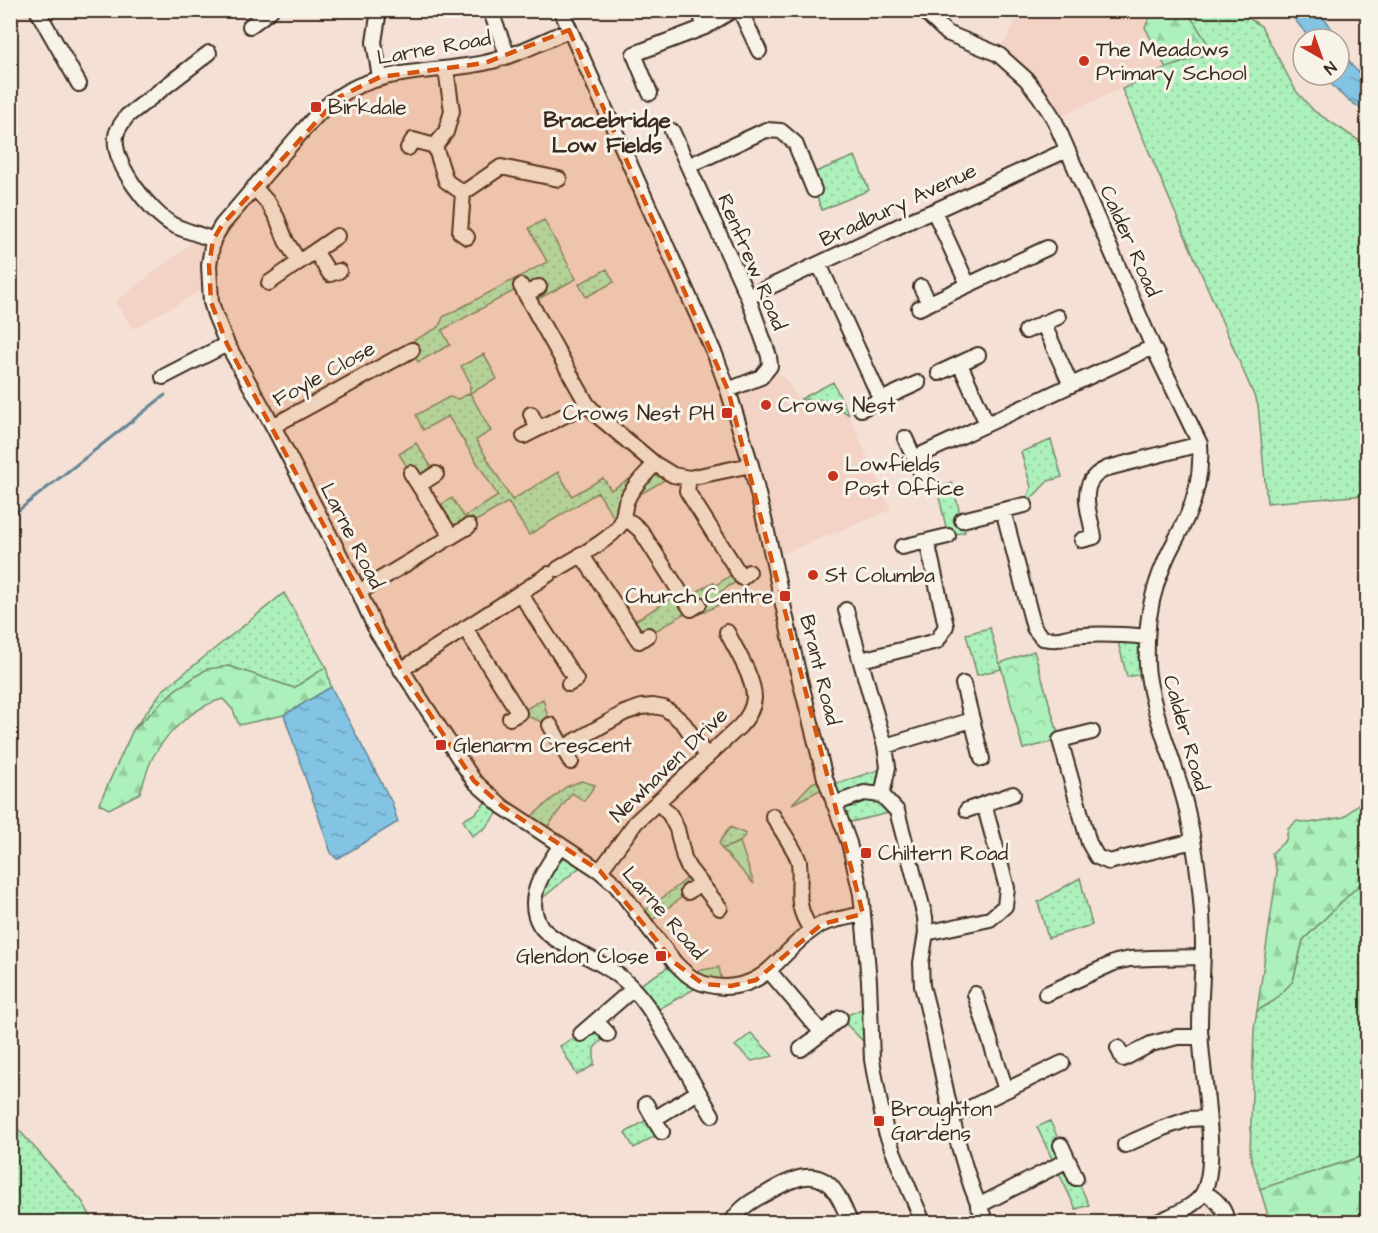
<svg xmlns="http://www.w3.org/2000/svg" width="1378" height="1233" font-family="'Architects Daughter',sans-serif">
  <defs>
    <pattern id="grass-dots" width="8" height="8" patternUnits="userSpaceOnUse" patternTransform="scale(1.5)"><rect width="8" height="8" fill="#acf0bb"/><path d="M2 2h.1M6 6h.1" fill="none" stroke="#95cea0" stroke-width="1.8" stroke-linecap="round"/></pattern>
    <pattern id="forest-firs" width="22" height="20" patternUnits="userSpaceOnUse" patternTransform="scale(1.5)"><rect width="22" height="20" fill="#acf0bb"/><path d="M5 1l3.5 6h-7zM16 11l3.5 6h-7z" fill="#95cea0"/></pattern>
    <pattern id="park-crowns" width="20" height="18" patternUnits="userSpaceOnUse" patternTransform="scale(1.5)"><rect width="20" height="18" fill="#acf0bb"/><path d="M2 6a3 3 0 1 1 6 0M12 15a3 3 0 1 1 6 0" fill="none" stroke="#95cea0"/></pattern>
    <pattern id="water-ripples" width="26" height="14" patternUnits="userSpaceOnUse" patternTransform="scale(1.5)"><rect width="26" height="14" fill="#83c4e4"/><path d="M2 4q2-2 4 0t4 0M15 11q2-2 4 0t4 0" fill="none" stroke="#6c9fb8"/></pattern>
  </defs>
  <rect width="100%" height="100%" fill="#f4e0d4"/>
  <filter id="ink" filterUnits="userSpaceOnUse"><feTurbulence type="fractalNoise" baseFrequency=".0167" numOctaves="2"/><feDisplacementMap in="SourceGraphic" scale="12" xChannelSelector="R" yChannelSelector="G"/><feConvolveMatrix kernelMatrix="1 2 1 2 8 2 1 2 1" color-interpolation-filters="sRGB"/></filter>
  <g filter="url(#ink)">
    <path fill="#f2d3c6" d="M1021,11h132l-8,16 21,41 -112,51 -56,-65z
      M202,235l11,5 -4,46 -76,43 -18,-27z
      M770,366l16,14 13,20 21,-1 13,4 16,12 42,95 -119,48 -44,-168z"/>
    <path fill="url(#grass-dots)" stroke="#748d6c" stroke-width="1.5" d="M1187,11h51l23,15 35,65 18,20 53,35v349l-100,8 -9,-98 -136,-316 44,-21 41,-14v-10z
      M855,156l14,34 -47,20 -14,-35z
      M544,220l32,59 -45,24 -10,-16 -79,43 8,15 -32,17 -6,-12 -16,9 -4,-7 47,-25 4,-10 104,-55 -18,-34z
      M607,269l7,13 -28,15 -7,-13z
      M484,354l13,25 -27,14 21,38 -15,9 36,60 46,-28 14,24 31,-18 8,12 44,-26 18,11 -46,27 -8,24 -21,-34 -69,43 -21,-33 -57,34 -17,-27 18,-11 12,19 34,-21 -50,-80 -25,14 -7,-15 33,-18 9,2 12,-6v-11l-9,-16z
      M833,382l16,33c-21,-15 -23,-16 -50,-15z
      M1051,440l11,37 -14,4 -23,24 6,-18 -10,-35z
      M416,443l20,31 -17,11 -20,-31z
      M952,483l13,49 -17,4 -11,-48z
      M737,571l5,7 -22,14 5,10 -23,11 -4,-8 -59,36 -11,-16 53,-32 4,6 28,-17 3,3z
      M284,593l42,74 -32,21 -65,-22 -53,23 -43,41 29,-39z
      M990,628l11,41 -24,6 -11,-41z
      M1116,634l31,3v36l-20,4z
      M543,699l7,26 -31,-12z
      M888,767l-6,28 15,16 -55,13 -14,-38 -36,18 20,-21 13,-5 3,8z
      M581,781l14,4 -11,16 -12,-8 -29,40 -18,-11 41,-35z
      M491,796l12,11 -18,21 -13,8 -9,-16 13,-7z
      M730,827l16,7 -6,8 -18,7 -3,-6z
      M561,845l25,17 -52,43z
      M693,874l7,9 -54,42 -7,-9z
      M1367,877v278l-107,34 -10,-35 4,-125 3,-18 18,-11 18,-19 10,-41z
      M1080,878l12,47 -44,13 -10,-36z
      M675,963l10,10 34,-6 4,20 -20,-3 -51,29 -19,-24z
      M869,1006l3,44 -32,-32z
      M596,1021l12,13 -14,14v17l-17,10 -17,-29 21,-12z
      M751,1033l22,23 -21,5 -17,-15z
      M653,1116l9,16 -28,16 -9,-15z
      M10,1120l72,81 12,21h-83z
      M1050,1121l39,84 -13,4 -39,-82z"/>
    <path fill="url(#forest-firs)" stroke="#748d6c" stroke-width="1.5" d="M1153,11h34l21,33 -1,10 -41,14 -21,-41z
      M229,666l65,22 32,-21 5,20 -47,28 -45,10 -6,-15 -10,-11c-27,6 -57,34 -70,58 -6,11 -9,25 -13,36l-31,16 -10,-5 34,-74 43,-41 31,-20z
      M1367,796v81l-64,63 -10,41 -18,19 -18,11 20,-139 -5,-19 14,-13 2,-11 9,-8 12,2 35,-6z
      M1367,1155v67h-97l-10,-33z"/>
    <path fill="url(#park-crowns)" stroke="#748d6c" stroke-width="1.5" d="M1034,651l26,89 -37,9 -23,-86z"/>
    <path fill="#acf0bb" stroke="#748d6c" stroke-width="1.5" d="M740,842l14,42 -32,-35z"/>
    <path fill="url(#water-ripples)" stroke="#668695" stroke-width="1.5" d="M1288,11h31l11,15 6,13h-28l-4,-8z
      M1339,44l13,22 15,14v33c-15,-11 -33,-20 -41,-38h13z
      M331,687l61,116 6,19 -61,37 -6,-6 -47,-138z"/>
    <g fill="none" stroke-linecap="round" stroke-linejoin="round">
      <path stroke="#668695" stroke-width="3" d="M10,142l9,-7
        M10,517l155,-122"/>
      <defs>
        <path id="minor" d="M37,10l42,74
          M379,10l-5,32 6,35
          M490,10l18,46
          M561,10l155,347 12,33 23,75 14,58 32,145 28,110 24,65 12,51 2,20 6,67 3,79 7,39 7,33 7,19 30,71
          M699,10l6,17
          M740,10l19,41
          M923,10l24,23 51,21 28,25 14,18 14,22 99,228 47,97c2,28 -4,55 -16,79 -6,14 -15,27 -20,41 -10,23 -16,50 -17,75 0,12 -1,25 1,36 7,48 30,92 40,140 9,42 15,86 15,130 0,27 -3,54 -3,82 0,41 21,133 3,166 -8,14 -31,22 -45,29
          M250,26l21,-16
          M569,30c-28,12 -56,27 -85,33 -49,10 -104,5 -146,34 -20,14 -35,34 -51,52 -22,25 -43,51 -65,76l-9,15 -4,25 2,37 4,13 12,29 46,82 86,166 18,40 97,149 29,26 97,64 16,14 59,78c8,8 18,18 30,21 23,7 48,1 65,-15 15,-13 28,-30 45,-41 13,-9 33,-10 48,-14
          M209,53l-82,63c-4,6 -10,12 -11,20 -4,28 34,76 57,89 12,6 27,9 40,15
          M446,69l6,42 -6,21 -11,14 11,35 17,12 -3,39 7,5
          M650,93l-16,-39 71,-27 28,-17
          M672,131l76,166 21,59 1,10 -9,11 -33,13
          M408,148l5,-8 22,6
          M688,166l78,-36 15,1 14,12 19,47
          M254,187l15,17 8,14 9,23 13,21 -30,21
          M463,193l38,-26 58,12
          M934,211l34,74
          M315,251l22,-15
          M299,262l16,-11 15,23 9,-3
          M819,264l62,136
          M521,286l66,118 12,13 56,47 18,11 16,3 62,-13
          M921,287l8,16
          M526,294l13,-7
          M748,297l168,-79 18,-7 133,-61
          M919,308l128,-60
          M1043,323l28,62
          M1026,331l32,-14
          M960,364l27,60
          M939,373l39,-18
          M163,377l64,-33
          M861,409l57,-26
          M531,414l7,15
          M273,426l139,-76
          M524,436l63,-32
          M905,438l9,20
          M411,473l40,63
          M922,474l-8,-16 239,-111
          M689,478l-2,13 55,87 7,-6
          M419,485l17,-11
          M1025,505l-22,5 31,118 8,10c20,4 25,-3 42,-3 21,-1 42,0 63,2
          M623,519l9,4 9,8 50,78 8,-5
          M962,520l41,-10
          M1082,540l12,-3c-3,-18 -15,-47 1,-61 4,-4 9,-6 13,-8l92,-24
          M902,547l46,-11
          M581,554l58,87 9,-6
          M558,569c17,-11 51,-28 62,-44 4,-7 4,-15 6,-23 6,-15 18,-26 29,-38
          M359,592l110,-66
          M520,593l56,87 -7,4
          M846,610l39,136 3,21 -6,28 15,16 28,106 1,16 -5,30 1,23c22,78 29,162 64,236
          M465,628l54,85 -9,5
          M861,660l76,-19 9,-15 -19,-85
          M401,670l148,-96
          M963,684l19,75
          M550,725l21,37
          M1092,732l-32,8 29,103 8,14 12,5 84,-21
          M885,746l87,-26
          M563,748l61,-35 17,-6 12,-1 11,2 9,6 11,10 23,33
          M658,802l12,13 7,14 7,29 4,9 32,41
          M834,804l30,-11 18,2
          M967,810l46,-16
          M773,816c6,11 24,36 26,46 3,28 -6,41 12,68
          M561,845c-15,23 -38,52 -21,80 4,7 11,11 17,15 22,14 48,23 67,40 20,17 33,41 46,63 14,24 28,48 42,72
          M600,871l36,-49 103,-95c8,-8 14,-17 15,-29 0,-20 -18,-48 -27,-66
          M688,892l12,-9
          M926,933l64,-14 15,-13 2,-18 -23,-84
          M769,971l53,62 -21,16
          M975,994l31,96
          M1046,994l70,-32 14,-3 22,-1 51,-1
          M596,1021l12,13
          M822,1033l18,-15
          M581,1034l52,-45
          M1118,1048l5,11 28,-15 26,-7h24
          M646,1104l8,15
          M953,1116l109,-53
          M662,1132l-8,-13 44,-27
          M1061,1145l7,15
          M1125,1145l38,-17 26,-9 19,-1
          M1203,1193c13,4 22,16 24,29
          M978,1206l90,-46 8,18
          M732,1222c7,-14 21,-22 35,-29 22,-13 51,-29 69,0 6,9 10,20 14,29"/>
      </defs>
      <use href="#minor" stroke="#3b2a1e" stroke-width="18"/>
      <use href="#minor" stroke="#f7f3e8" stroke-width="14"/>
    </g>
  </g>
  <path fill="#d7540e" fill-opacity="0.2" stroke="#d7540e" stroke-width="4.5" stroke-dasharray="12 8" stroke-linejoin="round" d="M569,30l159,360 135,524 -41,10 -66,56 -25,6 -28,-2 -28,-21 -75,-92 -97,-64 -29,-26 -73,-111 -174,-326 -16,-42 -2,-37 4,-25 9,-15 117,-128 41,-20 105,-14z"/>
  <g fill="#c8321e" stroke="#f7f3e8" stroke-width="2">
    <circle cx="1084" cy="61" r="6"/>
    <rect x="310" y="101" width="12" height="12" rx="3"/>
    <circle cx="766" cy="405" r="6"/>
    <rect x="721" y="407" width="12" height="12" rx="3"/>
    <circle cx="833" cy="476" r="6"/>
    <circle cx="813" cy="575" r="6"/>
    <rect x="779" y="590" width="12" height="12" rx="3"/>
    <rect x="435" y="739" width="12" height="12" rx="3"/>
    <rect x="860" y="847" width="12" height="12" rx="3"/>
    <rect x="655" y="950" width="12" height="12" rx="3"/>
    <rect x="873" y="1115" width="12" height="12" rx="3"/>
  </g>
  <g text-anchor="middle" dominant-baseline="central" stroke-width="6" stroke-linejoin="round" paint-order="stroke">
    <g font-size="21" fill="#3b2a1e" stroke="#f7f3e8">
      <text transform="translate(434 48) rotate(-10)">Larne Road</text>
      <text transform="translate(898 205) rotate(-25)">Bradbury Avenue</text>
      <text transform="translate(1130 241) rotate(66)">Calder Road</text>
      <text transform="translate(752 262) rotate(67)">Renfrew Road</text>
      <text transform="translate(324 374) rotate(-29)">Foyle Close</text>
      <text transform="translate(352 536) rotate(63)">Larne Road</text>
      <text transform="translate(820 670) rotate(76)">Brant Road</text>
      <text transform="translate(1186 733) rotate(74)">Calder Road</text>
      <text transform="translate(669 765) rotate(-44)">Newhaven Drive</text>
      <text transform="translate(664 913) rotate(49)">Larne Road</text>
    </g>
    <g font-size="21" fill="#3b2a1e" stroke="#f7f3e8" text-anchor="start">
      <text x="1096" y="49">The Meadows<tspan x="1096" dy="24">Primary School</tspan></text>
      <text x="328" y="107">Birkdale</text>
      <text x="778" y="405">Crows Nest</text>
      <text x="715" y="413" text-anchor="end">Crows Nest PH</text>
      <text x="845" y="464">Lowfields<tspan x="845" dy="24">Post Office</tspan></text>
      <text x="825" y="575">St Columba</text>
      <text x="773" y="596" text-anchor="end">Church Centre</text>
      <text x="453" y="745">Glenarm Crescent</text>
      <text x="878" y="853">Chiltern Road</text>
      <text x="649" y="956" text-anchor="end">Glendon Close</text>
      <text x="891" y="1109">Broughton<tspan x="891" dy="24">Gardens</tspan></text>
    </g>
    <g font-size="22" font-weight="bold" fill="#3b2a1e" stroke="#f7f3e8">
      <text x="607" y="120">Bracebridge<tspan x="607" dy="25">Low Fields</tspan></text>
    </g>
  </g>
  <rect width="1378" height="1233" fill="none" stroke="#f7f3e8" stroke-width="36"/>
  <rect x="18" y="18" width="1342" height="1197" fill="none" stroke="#3b2a1e" stroke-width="2" filter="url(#ink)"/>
  <g transform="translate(1321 57) rotate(140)"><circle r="28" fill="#f7f3e8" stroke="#aca397" stroke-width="1.5"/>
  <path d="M0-4.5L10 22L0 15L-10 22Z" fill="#c8321e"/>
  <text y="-9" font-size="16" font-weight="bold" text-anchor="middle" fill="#3b2a1e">N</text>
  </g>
</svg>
